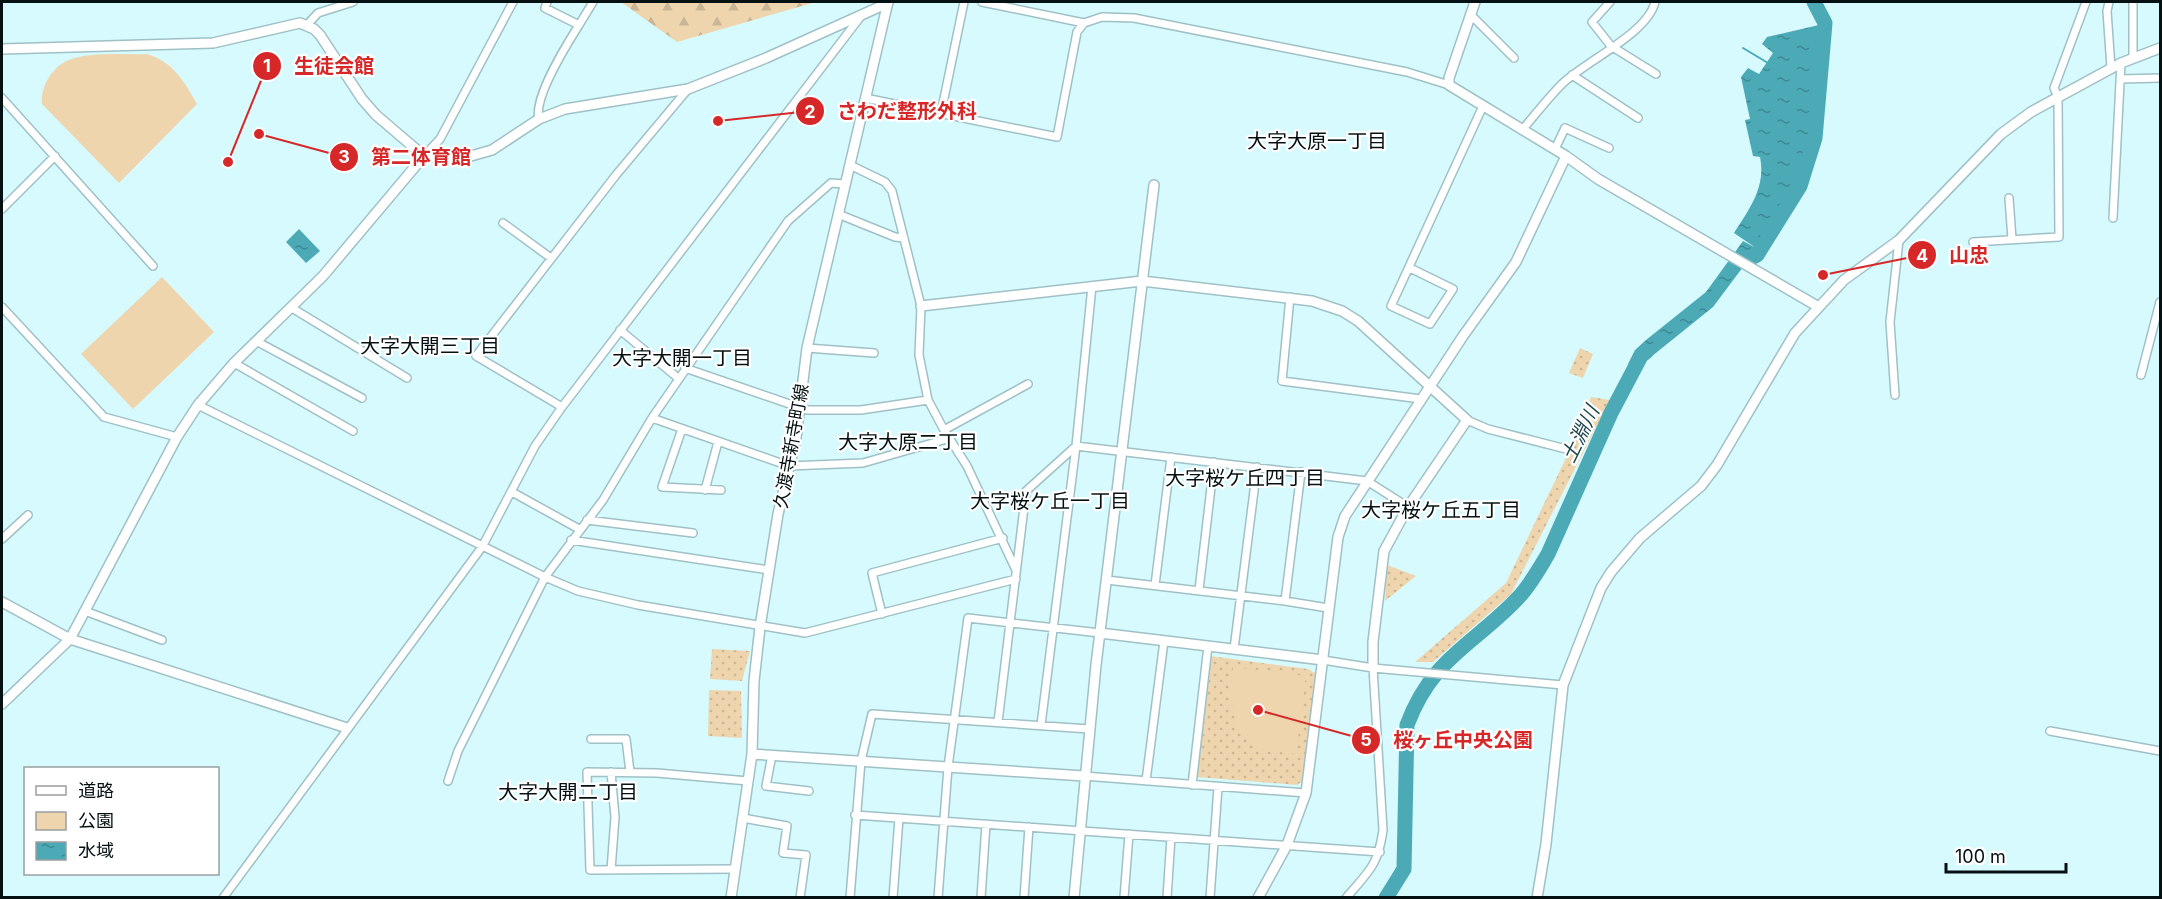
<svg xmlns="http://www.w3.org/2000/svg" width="2162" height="899" font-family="Inter,'Noto Sans JP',sans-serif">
  <defs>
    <pattern id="green-dots" width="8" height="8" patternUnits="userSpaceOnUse" patternTransform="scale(1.5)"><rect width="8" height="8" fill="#eed5ad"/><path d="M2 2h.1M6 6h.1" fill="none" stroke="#cab694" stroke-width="1.8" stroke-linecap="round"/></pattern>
    <pattern id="forest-firs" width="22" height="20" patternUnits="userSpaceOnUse" patternTransform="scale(1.5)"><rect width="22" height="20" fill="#eed5ad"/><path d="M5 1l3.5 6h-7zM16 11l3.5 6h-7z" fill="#cab694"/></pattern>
    <pattern id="water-ripples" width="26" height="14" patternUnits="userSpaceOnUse" patternTransform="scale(1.5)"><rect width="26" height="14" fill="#4caab6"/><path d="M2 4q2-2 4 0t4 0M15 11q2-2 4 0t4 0" fill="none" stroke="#3d8993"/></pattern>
  </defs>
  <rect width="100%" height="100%" fill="#d7faff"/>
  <path fill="url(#green-dots)" d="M1580,348l13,6 -10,24 -14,-5z
    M1591,397l19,3 -99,194 -78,68h-18l91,-79 59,-123z
    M1387,565l29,11 -31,25z
    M712,649l38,2 -8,30 -32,-2z
    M1210,656l98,13 7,4 -10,106 -8,6 -101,-8z
    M709,690l32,1 1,47 -34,-2z"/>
  <path fill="url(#forest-firs)" d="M621,2h195l-139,40z"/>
  <path fill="#eed5ad" d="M147,54c26,8 37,27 50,50l-78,79 -77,-79c-2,-19 13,-42 33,-46 22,-6 50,-3 72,-4z
    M162,277l52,55 -81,77 -52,-55z
    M1233,667l73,9 -10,78c-12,-2 -26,-2 -37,-7 -30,-14 -30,-54 -26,-80z"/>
  <path fill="url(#water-ripples)" d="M1819,25l-7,118 -6,23 -10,23 -43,64 3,2 5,-5 -8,12 -10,5 -30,40 -77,62 -8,-5 7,-14 11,-10 60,-48 37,-51 13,7 -22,-15c16,-25 32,-46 26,-76l-7,-1 -8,-36 5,-1 -9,-42 7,-9 11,6 14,-21 -11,-9 5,-7z
    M299,229l21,22 -14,12 -20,-21z"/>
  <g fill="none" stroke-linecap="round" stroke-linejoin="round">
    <path stroke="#4caab6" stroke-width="2" d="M1743,48l25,15"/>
    <path stroke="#4caab6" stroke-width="15" d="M1745,261l12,-6 43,-69 15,-48 10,-115 -11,-21
      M1386,898l18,-29 3,-144c25,-67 65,-79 110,-126 13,-13 22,-30 31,-45l63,-141 30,-57 5,-4"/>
    <defs>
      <path id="street" d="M547,2l-2,6 34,17 14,-23
        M982,2l102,21 18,-6 32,1 273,54 42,13
        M1610,2l-18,20 19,24 45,28
        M2109,2l-2,9 4,57
        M1470,14l44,44
        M307,25l11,-12 35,-11
        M2133,58v-56
        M1572,75l66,43
        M2121,79l39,-1
        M2,98l151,168
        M865,98l192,39 20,-105 7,-9
        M941,113l23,-111
        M539,119c-6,-21 28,-75 40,-94
        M1522,130c13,-15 26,-32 40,-46 24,-23 86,-51 93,-82
        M1555,149l10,-21 44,20
        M424,156l16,-17 73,-137
        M850,165l35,17 7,9 29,115 -2,49 9,45 16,30 23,36 49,104
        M2009,198l3,41
        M2,209l53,-53
        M838,214l57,23 9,1
        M2113,218l8,-155
        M503,223l48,35
        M1973,242l86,-5 -1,-140 -4,-9 32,-86
        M1410,268l43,21 -23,35 -39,-18 92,-200
        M1290,297l-8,84 139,18
        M2,307l102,110 73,20
        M292,308l115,70
        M620,330l58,48
        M256,341l106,57
        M807,348l67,5
        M234,363l119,68
        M685,368l122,42h54l67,-10
        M2141,375l19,-73
        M1895,395l-5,-73 9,-82
        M198,405l347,172 33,14 60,14 167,28 211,-54
        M562,407l-86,-51 140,-181 72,-86
        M652,418l137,48 74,-3 87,-25
        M1467,420l21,9 78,20
        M682,429l-20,58 59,3
        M944,430l84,-46
        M1301,472l-16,129 43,7
        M705,490l13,-48
        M512,492l67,37
        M587,520l106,13
        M2,539l26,-24
        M571,540l198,30
        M1107,580l178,21
        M1155,585l16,-128
        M1199,590l15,-128
        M85,611l77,29
        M882,614l-10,-41 131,-35
        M1234,649l23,-182
        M1323,660l50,8 190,17
        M998,722l28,-231 50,-45 291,35 41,26
        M1041,725l35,-279 16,-160
        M2050,731l110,20
        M591,739h35l4,33
        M772,755l-6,31 43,5
        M1084,776l222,17
        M448,781l10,-30 87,-174 58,-77 49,-82 136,-197 43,-38 14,1
        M1146,781l18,-140
        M1192,785l16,-139
        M855,815l525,37
        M743,818l44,8 -4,27 23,2 -6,43
        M735,869l-145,1 -3,-98 70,1 91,8
        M611,870l4,-53 -4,-45
        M223,898l259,-351 53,-101 27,-39 299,-391
        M850,898l11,-137 11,-47 217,15
        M893,898l6,-80
        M938,898l10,-131 20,-149 132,15
        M981,898l5,-74
        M1024,898l5,-71
        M1124,898l5,-64
        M1167,898l4,-61
        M1210,898l8,-111
        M1346,898c23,-27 32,-32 37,-68l-10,-162"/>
      <path id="secondary" d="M1475,2l-26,76v7l117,71 32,23 219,127
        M2,49l211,-6 87,-20 14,6 6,6 42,64 14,16 48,41 18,2 29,-2 21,-6 47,-31 26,-10 123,-20 78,-31 122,-55
        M921,306l221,-25 170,20 30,10 16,10 109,99 -59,87 -24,44 -11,91v26
        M2,602l68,37 277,89
        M1100,633l223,27
        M2,704l68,-65 107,-202 21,-32 36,-42 89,-87 101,-120
        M752,754l332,22
        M731,898l21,-144 2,-73 6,-54 18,-113 18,-76 11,-90 81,-346
        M1074,898l22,-233 58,-480
        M1258,898l29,-53 19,-52 32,-256 7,-21 118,-180 53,-74 50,-106
        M1537,898l9,-54 17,-159 38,-97 10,-16 29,-34 61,-52 16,-21 78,-132 49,-53 55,-40 102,-106 30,-22 90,-49 39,-15"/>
    </defs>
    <use href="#street" stroke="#9fc1c6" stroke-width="10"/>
    <use href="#secondary" stroke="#9fc1c6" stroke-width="12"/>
    <use href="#street" stroke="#fff" stroke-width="7"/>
    <use href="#secondary" stroke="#fff" stroke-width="9"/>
  </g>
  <g text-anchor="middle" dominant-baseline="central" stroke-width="4.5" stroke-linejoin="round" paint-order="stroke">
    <g font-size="18" fill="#041011" stroke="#fff">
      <text transform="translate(791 446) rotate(-80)">久渡寺新寺町線</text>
    </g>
    <g font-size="20" fill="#041011" stroke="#fff">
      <text x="1317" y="141">大字大原一丁目</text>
      <text x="430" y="346">大字大開三丁目</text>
      <text x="682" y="358">大字大開一丁目</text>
      <text x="908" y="442">大字大原二丁目</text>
      <text x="1245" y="478">大字桜ケ丘四丁目</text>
      <text x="1050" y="501">大字桜ケ丘一丁目</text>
      <text x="1441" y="510">大字桜ケ丘五丁目</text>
      <text x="568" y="792">大字大開二丁目</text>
    </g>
    <g font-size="20" font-style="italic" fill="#1e494e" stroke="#fff">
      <text transform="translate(1580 434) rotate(-64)">土淵川</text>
    </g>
  </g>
  <path fill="none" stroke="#d62828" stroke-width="2" d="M228 162L267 66M718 121L810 111M259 134L344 157M1823 275L1922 255M1258 710L1366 740"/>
  <g fill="#d62828" stroke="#fff" stroke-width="2">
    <circle cx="228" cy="162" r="6"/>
    <circle cx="718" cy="121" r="6"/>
    <circle cx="259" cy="134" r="6"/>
    <circle cx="1823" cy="275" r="6"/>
    <circle cx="1258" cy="710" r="6"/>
    <circle cx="267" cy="66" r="15"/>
    <circle cx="810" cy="111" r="15"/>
    <circle cx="344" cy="157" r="15"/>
    <circle cx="1922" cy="255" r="15"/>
    <circle cx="1366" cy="740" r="15"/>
  </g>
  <g font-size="18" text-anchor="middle" font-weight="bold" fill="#fff">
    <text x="267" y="72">1</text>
    <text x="810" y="118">2</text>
    <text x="344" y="163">3</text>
    <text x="1922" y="262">4</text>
    <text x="1366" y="746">5</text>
  </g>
  <g font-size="20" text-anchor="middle" font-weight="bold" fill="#d62828" stroke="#fff" stroke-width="4.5" stroke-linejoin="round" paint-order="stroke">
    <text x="334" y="73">生徒会館</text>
    <text x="907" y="118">さわだ整形外科</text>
    <text x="421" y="164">第二体育館</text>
    <text x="1969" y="262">山忠</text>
    <text x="1463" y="747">桜ヶ丘中央公園</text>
  </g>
  <rect width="2162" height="899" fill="none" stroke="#041011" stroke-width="6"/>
  <rect x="24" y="767" width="195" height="108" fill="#ffffff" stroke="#9b9fa0" stroke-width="1.5"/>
  <rect x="36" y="786" width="30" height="9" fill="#ffffff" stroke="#9b9fa0" stroke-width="1.5"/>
  <text x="78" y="797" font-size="18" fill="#041011">道路</text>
  <rect x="36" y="812" width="30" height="18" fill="#eed5ad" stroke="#9b9fa0" stroke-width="1.5"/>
  <text x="78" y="827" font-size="18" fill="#041011">公園</text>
  <rect x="36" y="842" width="30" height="18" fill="url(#water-ripples)" stroke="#9b9fa0" stroke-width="1.5"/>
  <text x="78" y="857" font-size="18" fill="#041011">水域</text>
  <path d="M1946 863v9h120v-9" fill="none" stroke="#041011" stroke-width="3"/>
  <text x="1955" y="863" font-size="18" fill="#041011" stroke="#ffffff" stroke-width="4.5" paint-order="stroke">100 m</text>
</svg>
